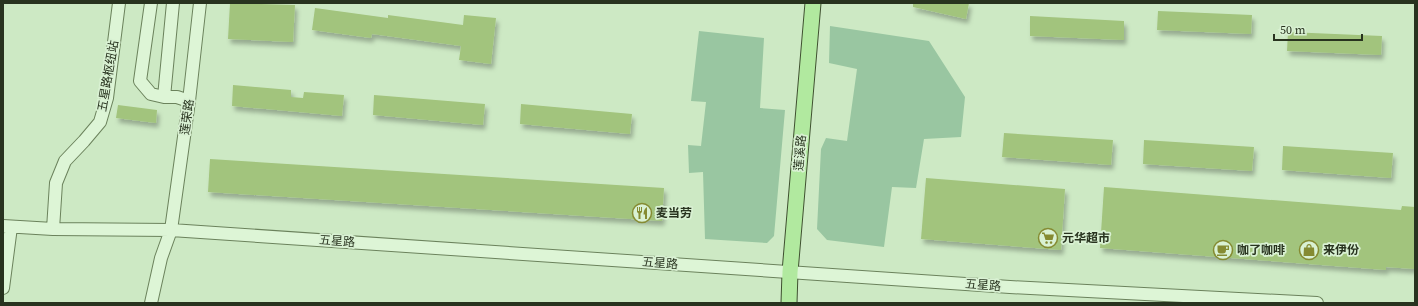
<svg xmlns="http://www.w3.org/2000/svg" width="1418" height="306" font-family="'Source Serif 4','Noto Sans SC',serif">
  <defs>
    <filter id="shadow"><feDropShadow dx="2.5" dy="4.5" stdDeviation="2" flood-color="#0004"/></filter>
  </defs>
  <rect width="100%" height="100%" fill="#cde9c4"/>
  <path fill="#99c6a1" d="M830,26l99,15 36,56 -4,40 -37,2 -8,49 -24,-1 -8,60 -57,-7 -10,-11 4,-80 5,-11 21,3 10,-72 -28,-6z
    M699,31l65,7 -4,70 25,2 -11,126 -7,7 -62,-4 -2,-67 -14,1 -1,-28 13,1 5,-44 -15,-1z"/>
  <path fill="#a2c47d" filter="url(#shadow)" d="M230,3l65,2 -2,37 -65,-3z
    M913,3h56l-3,16 -53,-12z
    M315,8l73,10v-3l75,10 1,-10 32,3 -5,46 -32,-4 2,-14 -89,-12 -1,4 -59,-8z
    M1158,11l94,4 -1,19 -94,-4z
    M1030,16l94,5v19l-94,-4z
    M1288,32l94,4 -1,19 -94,-4z
    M233,85l58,5v7l12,1 1,-6 40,3 -2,21 -110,-10z
    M374,95l111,9 -2,21 -110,-10z
    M521,104l111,10 -2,20 -110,-10z
    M118,105l39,5 -1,13 -40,-5z
    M1004,133l109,7 -2,25 -109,-8z
    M1144,140l110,7 -2,24 -109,-7z
    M1283,146l110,7 -2,25 -109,-8z
    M210,159l454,29 -2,33 -454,-29z
    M926,178l139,11 -4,61 -140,-11z
    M1104,187l297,23 1,-4 13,1v62l-29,-2v3l-286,-22z"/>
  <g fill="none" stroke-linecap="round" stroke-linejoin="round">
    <defs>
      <path id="minor" d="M151,3l-11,78 11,13 13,3h13l12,4
        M164,97l9,-94
        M3,226l50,3 118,1 839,57 307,16
        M53,229l3,-46 9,-22 19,-20 16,-19 7,-24 12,-95
        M3,288l8,-61
        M151,303l10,-45 10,-28 18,-129 11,-98"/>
      <path id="major" d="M789,303l1,-31 23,-269"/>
    </defs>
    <use href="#minor" stroke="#6b825c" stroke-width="14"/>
    <use href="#major" stroke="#3f5030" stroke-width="17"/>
    <use href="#minor" stroke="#ddf5d6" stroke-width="12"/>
    <use href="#major" stroke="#b1e99f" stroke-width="15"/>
  </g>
  <defs>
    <symbol id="restaurant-ring" viewBox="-11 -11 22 22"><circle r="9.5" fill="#d9f1d3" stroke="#858b32" stroke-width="1.5"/><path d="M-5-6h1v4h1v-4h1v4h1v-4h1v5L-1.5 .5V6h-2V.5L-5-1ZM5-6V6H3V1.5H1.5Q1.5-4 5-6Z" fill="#858b32"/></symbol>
    <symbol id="supermarket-ring" viewBox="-11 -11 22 22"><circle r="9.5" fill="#d9f1d3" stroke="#858b32" stroke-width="1.5"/><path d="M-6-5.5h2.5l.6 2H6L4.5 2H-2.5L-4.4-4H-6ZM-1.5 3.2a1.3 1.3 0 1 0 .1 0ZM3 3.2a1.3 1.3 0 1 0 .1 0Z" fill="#858b32"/></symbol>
    <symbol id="cafe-ring" viewBox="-11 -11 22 22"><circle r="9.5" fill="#d9f1d3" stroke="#858b32" stroke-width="1.5"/><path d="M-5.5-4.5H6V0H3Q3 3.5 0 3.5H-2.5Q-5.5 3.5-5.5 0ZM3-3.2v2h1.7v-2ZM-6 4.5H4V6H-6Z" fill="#858b32"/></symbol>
    <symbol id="shop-ring" viewBox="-11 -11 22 22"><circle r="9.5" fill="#d9f1d3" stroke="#858b32" stroke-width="1.5"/><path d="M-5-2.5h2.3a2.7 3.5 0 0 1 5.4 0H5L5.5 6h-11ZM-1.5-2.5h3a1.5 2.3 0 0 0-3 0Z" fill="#858b32"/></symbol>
  </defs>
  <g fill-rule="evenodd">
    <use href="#restaurant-ring" x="631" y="202" width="22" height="22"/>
    <use href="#supermarket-ring" x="1037" y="227" width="22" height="22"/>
    <use href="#cafe-ring" x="1212" y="239" width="22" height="22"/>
    <use href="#shop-ring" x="1298" y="239" width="22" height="22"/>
  </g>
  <g text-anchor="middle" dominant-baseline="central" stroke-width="3.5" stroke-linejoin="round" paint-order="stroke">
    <g font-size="12" fill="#28331f" stroke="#d9f1d3">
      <text transform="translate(108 76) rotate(-80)">五星路枢纽站</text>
      <text transform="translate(187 117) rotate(-82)">莲荣路</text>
      <text transform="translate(800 153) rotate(-85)">莲溪路</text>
      <text transform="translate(337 241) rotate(4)">五星路</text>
      <text transform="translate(660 263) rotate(4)">五星路</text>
      <text transform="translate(983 285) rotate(4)">五星路</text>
    </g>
    <g font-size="12" font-weight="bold" fill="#28331f" stroke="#d9f1d3" text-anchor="start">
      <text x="656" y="213">麦当劳</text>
      <text x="1062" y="238">元华超市</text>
      <text x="1237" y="250">咖了咖啡</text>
      <text x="1323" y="250">来伊份</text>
    </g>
  </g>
  <rect width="1418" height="306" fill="none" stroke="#28331f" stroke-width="8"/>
  <path d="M1274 34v6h88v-6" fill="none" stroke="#28331f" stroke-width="2"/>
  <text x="1280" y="34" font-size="12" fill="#28331f" stroke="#d9f1d3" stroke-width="3" paint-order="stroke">50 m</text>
</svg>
